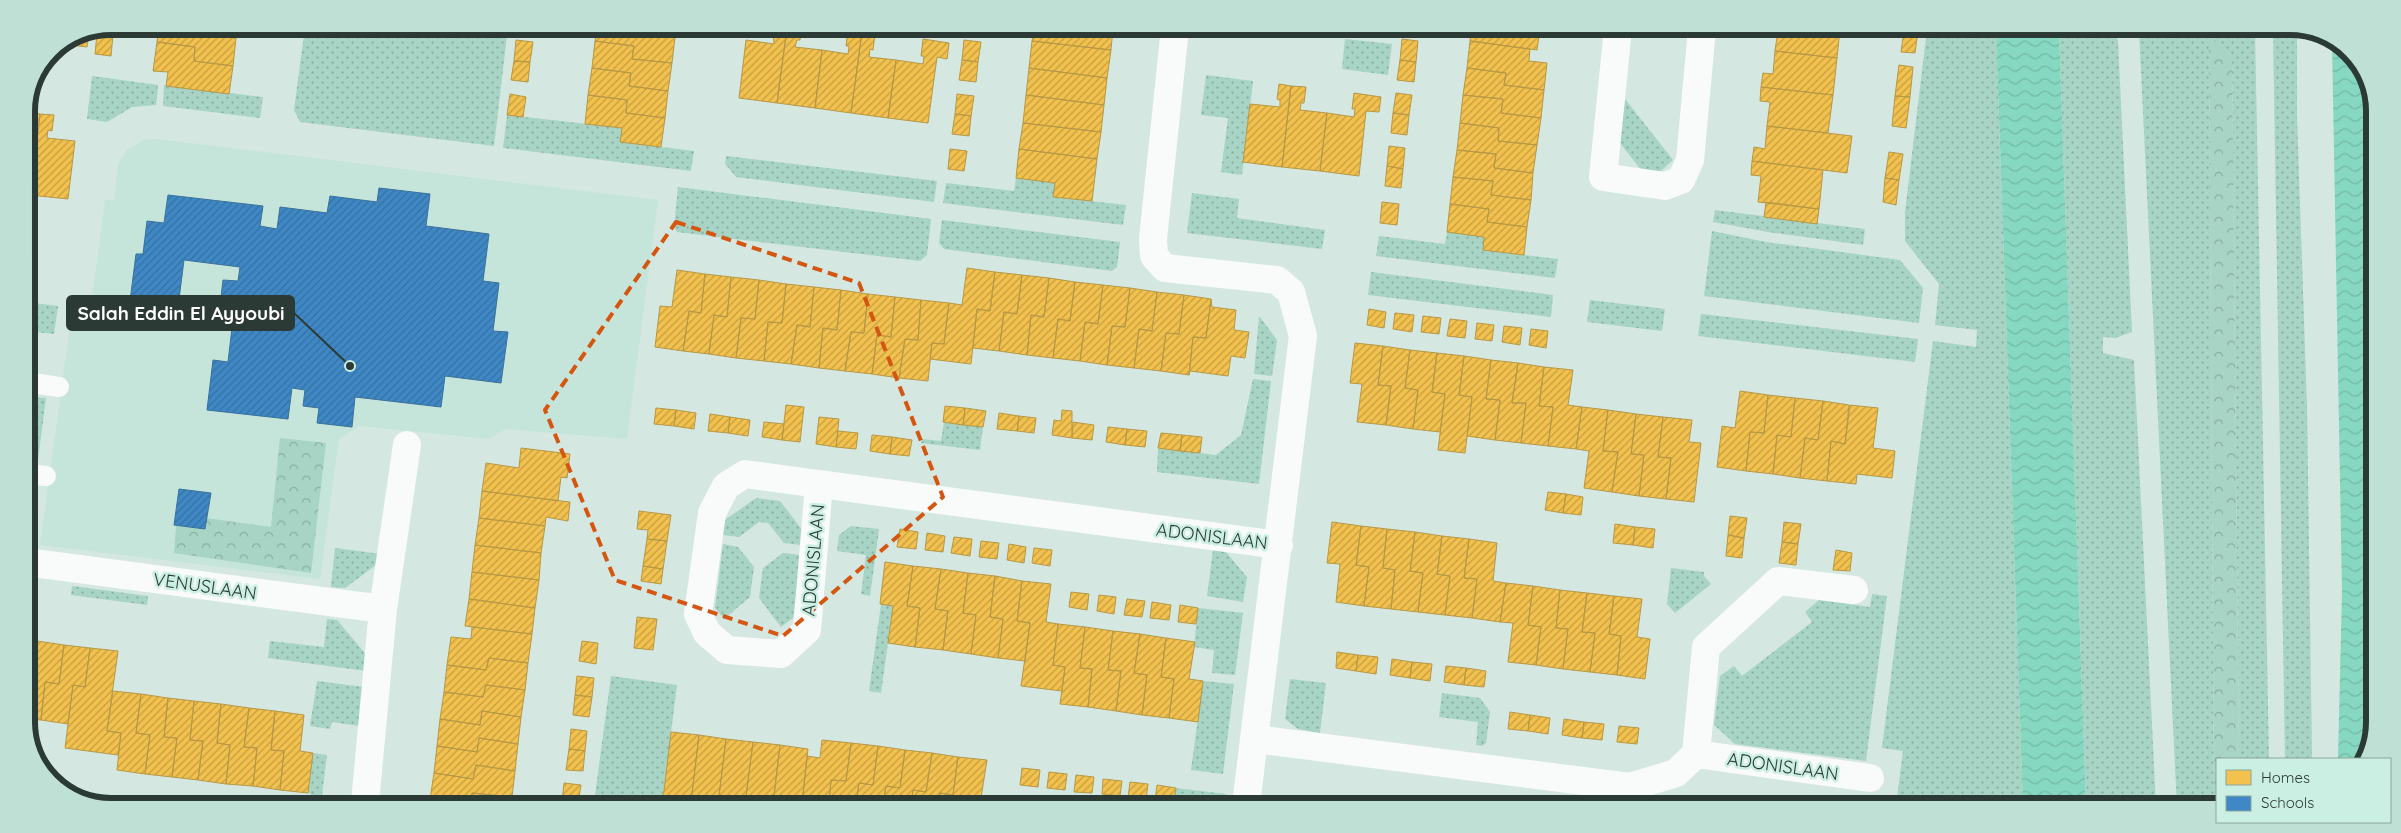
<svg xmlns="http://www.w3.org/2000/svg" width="2401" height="833" font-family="Quicksand,sans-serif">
  <defs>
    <pattern id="green-dots" width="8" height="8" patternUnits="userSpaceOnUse" patternTransform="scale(1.25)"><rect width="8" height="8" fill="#a7d4c5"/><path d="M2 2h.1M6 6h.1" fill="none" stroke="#88ada1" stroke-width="1.8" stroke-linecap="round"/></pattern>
    <pattern id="forest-crowns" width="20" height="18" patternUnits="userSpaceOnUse" patternTransform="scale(1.25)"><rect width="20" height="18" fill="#a7d4c5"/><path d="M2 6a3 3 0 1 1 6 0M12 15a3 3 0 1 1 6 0" fill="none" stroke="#88ada1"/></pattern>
    <pattern id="water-waves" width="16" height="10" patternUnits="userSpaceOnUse" patternTransform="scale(1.25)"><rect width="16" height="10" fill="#86d8c0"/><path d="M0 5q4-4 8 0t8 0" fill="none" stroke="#74baa6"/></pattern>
    <pattern id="homes-hatch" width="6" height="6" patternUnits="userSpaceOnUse" patternTransform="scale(1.25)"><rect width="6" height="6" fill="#f2c14e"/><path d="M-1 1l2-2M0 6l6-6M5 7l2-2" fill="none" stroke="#c49e42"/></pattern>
    <pattern id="schools-hatch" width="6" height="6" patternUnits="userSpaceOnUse" patternTransform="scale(1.25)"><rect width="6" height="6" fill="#3f88c5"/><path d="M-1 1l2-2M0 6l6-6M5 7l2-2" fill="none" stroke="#3570a1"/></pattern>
  </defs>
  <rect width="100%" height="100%" fill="#d4e7e0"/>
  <path fill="#c5e5da" d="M157,139l501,61 -31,239 -121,-10 -17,10 -129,-13 -21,13 -19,140 -280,-34 33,-241 18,2 14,-106h9l4,-36 9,-14 17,-10z"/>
  <path fill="url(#green-dots)" d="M305,27h203l-14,119 -194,-24 -6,-12z
    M1927,30h69l27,776h-127l7,-55 -21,-3 51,-407 43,6 1,-17 -42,-5 4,-41 -34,-43v-29z
    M2059,30h56l3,12 14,290 -17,6 -12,-1v16l31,7 22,446h-70z
    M2139,30l116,1 14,728h-30l-7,-702 -23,-23 5,773h-37z
    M2273,31h24v86l10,290 5,352h-27z
    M1345,39l47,5 -4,31 -46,-6z
    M1206,75l47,6 -11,94 -21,-3 7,-54 -27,-3z
    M92,76l66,9 -2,20 -24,2 -25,15 -20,-3z
    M164,85l99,12 -3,21 -97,-12z
    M1625,99l48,61 -12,11h-19l-22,-28z
    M507,115l115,13 -1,14 73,9 -3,20 -188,-23z
    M726,156l211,25 -3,21 -198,-25 -11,-13z
    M1016,178l39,5 -1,14 72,8 -3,20 -180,-22 3,-20 68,8z
    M678,187l253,32 -4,36 -7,6 -243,-29 -3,-5z
    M1192,193l47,6 -2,19 88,12 -3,19 -135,-16z
    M1715,210l150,19 -2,16 -95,-13 -55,-10z
    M942,220l178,22 -3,25 -5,4 -168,-22 -5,-6z
    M1712,231l54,11 134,18 23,28 -4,35 -215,-27z
    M1447,232l37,5 -1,13 75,9 -3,19 -179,-22 3,-20 66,8z
    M1371,272l182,23 -2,22 -183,-22z
    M1590,300l75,9 -3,22 -75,-9z
    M26,302l32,4 -4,28 -28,-3z
    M1701,314l217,25 -3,23 -217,-26z
    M1259,316l18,24 -5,36 -18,-2z
    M1253,379l18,2 -12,103 -102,-12 1,-24 58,7 25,-20z
    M32,397l14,1 -8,62 -12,-1z
    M944,422l39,5 -3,23 -59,-7 1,-4 19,2z
    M26,489l9,1 -7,60 -2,-1z
    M756,498l24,3 23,30 -2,14 -17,-2 -16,-20 -9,-1 -20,15 -16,-2 2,-15z
    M851,526l28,3 -9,67 -9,-2 5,-39 -29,-4 2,-16z
    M723,544l15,3 16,20 -4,30 -26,22 -9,-11z
    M335,548l46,6 -1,8 -35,26 -14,-1z
    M1213,550l12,1 22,26 -4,25 -36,-6z
    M783,553l18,2 -8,63 -12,9 -22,-29 4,-30z
    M1671,568l33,4v4l7,8 -36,29 -8,-9z
    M72,586l76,10 -1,9 -76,-10z
    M1872,594l15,2 -21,165 -131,-17 -21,-19 6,-49 14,-10 8,10 70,-54 -7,-10 14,-12 51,7z
    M881,604l12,2 -12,87 -12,-2z
    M1198,608l45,5 -8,62 -23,-2 2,-23 -20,-3z
    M327,619l10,1 31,37 -2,14 -98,-13 2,-17 54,6z
    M611,676l66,9 -15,118h-68z
    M1290,679l36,4 -6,50 -22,-4 -13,-10z
    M317,681l47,6 -4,39 -28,-4 -2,7 -20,-3z
    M1203,681l31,3 -11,90 -32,-4z
    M1442,693l38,5 10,14 -4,31 -4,3 -6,-1 2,-23 -39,-5z
    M313,753l14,2 -6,48h-11l1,-9 -3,-1z
    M1176,788l50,6 -2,11h-50z
    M1275,798l61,7h-61z"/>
  <path fill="url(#forest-crowns)" d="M2209,34l23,23 7,702h-22v48h-3z
    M280,438l46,5 -15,130 -137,-20 3,-39 94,13z"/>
  <path fill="url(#water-waves)" d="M1996,30h63l27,776h-63z
    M2332,42l25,17 18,46 -5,644 -7,10h-25l4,-167z"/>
  <path fill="url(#homes-hatch)" stroke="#b79846" d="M159,26h39l-1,8 39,4 -3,28 -39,-5 1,-14 -38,-5z
    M198,26l39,1 -1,11 -39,-4z
    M597,27h39l-1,5 40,5 -3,26 -40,-4 2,-13 -39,-5z
    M636,27h40l-1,10 -40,-5z
    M773,28h14l-10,75 -38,-5 7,-58 28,4z
    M787,28h14l-1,12h-3l-2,7 27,3 -7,58 -38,-5z
    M1034,28h79l-2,22 -79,-9z
    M1385,29h31l-1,5z
    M1471,29h69l-3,21 -67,-9z
    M848,30l14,2 -11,81 -36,-5 7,-58 26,4 1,-8h-3z
    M1778,30h62l-3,28 -62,-7z
    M1904,30h14l-3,23 -14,-1z
    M89,31l-2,16 -26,-3 18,-11z
    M862,32l13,1 -2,17 -3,-1 -1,8 27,3 -8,58 -37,-5z
    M97,34l16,1 -2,21 -16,-2z
    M923,39l26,4 -2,16 -10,-2 -9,66 -40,-5 8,-58 27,4 1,-8h-3z
    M1402,39l16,2 -2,21 -16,-2z
    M516,40l17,2 -3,20 -16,-1z
    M964,40l17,2 -3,20 -16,-2z
    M595,41l39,5 -2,13 40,4 -4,28 -39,-5 2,-13 -39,-5z
    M1032,41l79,9 -4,28 -78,-10z
    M1470,41l60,8 -1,12 18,2 -3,27 -40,-5 2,-12 -39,-5z
    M157,42l38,5 -1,14 39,5 -4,28 -63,-8 2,-14 -15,-1z
    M1775,51l62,7 -4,37 -72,-8 2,-14 10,1z
    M962,60l16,2 -2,20 -17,-2z
    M1400,60l16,2 -2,20 -17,-2z
    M514,61l16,1 -2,20 -17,-2z
    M1899,65l14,2 -3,30 -15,-1z
    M592,68l39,5 -2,13 39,5 -3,27 -39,-5 1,-13 -39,-5z
    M1029,68l78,10 -3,27 -78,-10z
    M1467,68l39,5 -2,12 40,5 -3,28 -40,-5 2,-14 -40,-4z
    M1279,84l12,2 -9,81 -39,-5 7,-58 30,3v-7l-3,-1z
    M1291,86l15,1 -2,16h-3l-1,7 27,3 -7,58 -38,-4z
    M1761,87l72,8 -5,38 -61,-7 3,-24 -10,-1z
    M1354,93l27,4 -2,15 -13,-1 -7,65 -39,-5 7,-58 27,4 1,-8h-3z
    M1396,93l16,2 -3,20 -16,-2z
    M510,94l16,3 -3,20 -16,-2z
    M957,94l17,2 -3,20 -16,-2z
    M588,95l39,5 -1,13 39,5 -4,29 -41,-5 2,-14 -37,-4z
    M1026,95l78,10 -3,27 -78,-9z
    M1463,95l40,4 -2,14 40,5 -4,27 -39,-4 1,-13 -39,-5z
    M1895,96l15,1 -4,31 -14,-2z
    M26,111l14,3 -10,81 -4,-1z
    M1393,113l16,2 -2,20 -16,-2z
    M40,114l14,1 -2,16 -4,-1 -1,8 28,3 -7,58 -38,-4z
    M955,114l16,2 -2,20 -17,-2z
    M1023,123l78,9 -4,27 -78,-10z
    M1460,123l39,5 -1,13 39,4 -4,28 -39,-5 2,-14 -39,-4z
    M1767,126l85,10 -5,37 -95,-12 2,-14 11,2z
    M1389,146l16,2 -2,21 -16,-3z
    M950,149l17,2 -3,20 -16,-2z
    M1019,149l78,10 -5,42 -39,-4 2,-14 -39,-5z
    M1457,150l39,4 -2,14 39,5 -2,27 -40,-5 2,-14 -40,-4z
    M1889,152l14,2 -4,26 -14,-2z
    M1752,161l71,9 -4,39 -61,-7 3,-26 -10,-1z
    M1387,166l16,3 -2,19 -16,-2z
    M1453,177l40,4 -2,14 40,5 -4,27 -40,-5 2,-13 -39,-5z
    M1885,178l14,2 -3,25 -13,-3z
    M1382,202l17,2 -2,21 -17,-2z
    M1766,202l53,7 -2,15 -53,-7z
    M1450,204l39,5 -2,13 40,5 -3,28 -41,-5 1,-13 -37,-5z
    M967,268l28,4 -5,39 -13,-2 -6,55 -41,-5 2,-16 12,1 5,-41 13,2z
    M677,270l28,4 -4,39 -12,-2 -6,40 -28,-4 5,-41 12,1z
    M995,272l27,3 -5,39 -13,-2 -5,39 -26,-3 4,-39 13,2z
    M705,274l26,3 -4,40 -13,-2 -5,39 -26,-3 6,-40 12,2z
    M1022,275l27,3 -5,39 -13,-2 -4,40 -28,-4 5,-39 13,2z
    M731,277l28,3 -4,39 -14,-1 -5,40 -27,-4 5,-39 13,2z
    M1049,278l26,4 -5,39 -12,-2 -5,39 -26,-3 4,-40 13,2z
    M759,280l27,4 -4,39 -14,-1 -4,39 -28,-3 5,-40 14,1z
    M1075,282l28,3 -5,39 -13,-2 -5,39 -27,-3 5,-39 12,2z
    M786,284l28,3 -4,40 -13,-2 -6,39 -27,-3 4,-39 14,1z
    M1103,285l27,3 -5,39 -13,-1 -5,39 -27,-4 5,-39 13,2z
    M814,287l27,3 -4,40 -14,-2 -4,40 -28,-4 6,-39 13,2z
    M1130,288l27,4 -5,39 -13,-2 -5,39 -27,-3 5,-39 13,1z
    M841,290l27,4 -4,39 -13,-1 -6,39 -26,-3 4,-40 14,2z
    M1157,292l27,3 -5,39 -13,-1 -5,38 -27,-3 5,-39 13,2z
    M868,294l27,3 -4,40 -14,-2 -5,39 -27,-3 6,-39 13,1z
    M1184,295l27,4 -5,39 -13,-1 -4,38 -28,-4 5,-38 13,1z
    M895,297l26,3 -3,40 -13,-1 -6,39 -27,-4 5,-39 14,2z
    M1211,299l1,8 24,3 -2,20 15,2 -4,26 -14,-2 -3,20 -38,-5 -1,4 4,-38 13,1z
    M921,300l28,3 -5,41 -12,-1 -4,38 -29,-3 6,-39 13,1z
    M1369,309l17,3 -2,16 -17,-3z
    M1395,313l19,2 -2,17 -19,-3z
    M1423,316l18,2 -2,16 -18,-2z
    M1450,319l17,2 -2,17 -18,-2z
    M1477,323l17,2 -2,16 -17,-2z
    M1504,326l18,2 -2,17 -18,-3z
    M1531,329l17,2 -2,17 -17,-3z
    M1355,343l28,3 -5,39 13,1 -5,39 -29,-3 5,-38 -12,-1z
    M1383,346l27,4 -5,38 13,2 -5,39 -27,-4 5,-39 -13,-1z
    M1410,350l27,3 -5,39 13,2 -5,38 -27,-3 5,-39 -13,-2z
    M1437,353l27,3 -5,39 13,2 -7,56 -27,-3 7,-56 -13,-2z
    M1464,356l27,4 -5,39 14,1 -5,40 -28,-4 5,-39 -13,-2z
    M1491,360l27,3 -6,40h14l-5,40 -26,-3 5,-40 -14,-1z
    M1518,363l26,4 -5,39 14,1 -5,39 -27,-3 5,-40h-14z
    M1544,367l29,3 -5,35 14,2 -6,42 -28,-3 5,-39 -14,-1z
    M1740,391l28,4 -4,38 -14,-1 -4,39 -29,-4 5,-41 13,2z
    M1768,395l27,3 -4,39 -14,-2 -4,39 -27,-3 4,-39 14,1z
    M1795,398l28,3 -5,39 -13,-2 -5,40 -27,-4 4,-39 14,2z
    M1823,401l26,4 -4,39 -14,-3 -4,40 -27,-3 5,-40 13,2z
    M786,405l18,2 -4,35 -18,-2z
    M1850,405l28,3 -5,40 22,3 -3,27 -35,-4 -1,10 -29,-3 4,-40 14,3z
    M945,406l20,2 -2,17 -20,-3z
    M1582,407l26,3 -5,41 15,1 -6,40 -28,-4 5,-37 -13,-2z
    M656,408l20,2 -2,16 -20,-2z
    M965,408l21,3 -3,16 -20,-2z
    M676,410l20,3 -2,16 -20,-3z
    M1062,410l10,1v27l-20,-3 2,-15 7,1z
    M1608,410l28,4 -5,40 13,1 -5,41 -27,-4 6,-40 -15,-1z
    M999,413l20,3 -2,15 -20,-2z
    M710,414l20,3 -2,16 -20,-2z
    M1636,414l27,3 -5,40 13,1 -5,41 -27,-3 5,-41 -13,-1z
    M1019,416l17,2 -2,15 -17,-2z
    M730,417l20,3 -2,16 -20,-3z
    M819,417l20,2 -3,28 -20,-3z
    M1663,417l29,3 -3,22 12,1 -7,59 -28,-3 5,-41 -13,-1z
    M764,422l20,2 -2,16 -20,-3z
    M1073,422l21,3 -2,15 -20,-2z
    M1108,427l19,2 -2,16 -19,-3z
    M1127,429l20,2 -2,16 -20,-2z
    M838,431l20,2 -2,16 -20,-2z
    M1161,433l21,2 -2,16 -22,-3z
    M872,435l20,2 -2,17 -20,-3z
    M1182,435l20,2 -2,16 -20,-2z
    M892,437l20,3 -3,16 -19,-2z
    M521,448l49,6 -3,24 -6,-1 -3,24 -76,-10 4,-28 33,5z
    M482,491l88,11 -2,19 -22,-4 -1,9 -66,-8z
    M1548,492l18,2 -3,19 -18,-3z
    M1566,494l17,3 -2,18 -18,-2z
    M639,511l32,4 -4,26 -20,-2 1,-9 -11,-1z
    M1730,516l17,2 -3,20 -16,-3z
    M479,518l66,8 -4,27 -66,-8z
    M1332,522l29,4 -5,39 13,2 -5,39 -28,-4 4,-38 -13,-1z
    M1784,522l17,2 -3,20 -16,-2z
    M1615,524l20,3 -2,18 -20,-2z
    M1361,526l26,3 -4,39 12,2 -4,39 -27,-3 5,-39 -13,-2z
    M1635,527l20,2 -2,19 -20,-3z
    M900,529l18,3 -2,17 -19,-2z
    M1387,529l28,3 -5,39 13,2 -5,39 -27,-3 4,-39 -12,-2z
    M1415,532l27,4 -5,38 13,2 -5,39 -27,-3 5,-39 -13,-2z
    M927,533l18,3 -2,16 -18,-2z
    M1728,535l16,3 -2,20 -16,-2z
    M1442,536l27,3 -5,39 13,1 -5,39 -27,-3 5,-39 -13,-2z
    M954,537l18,2 -2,17 -19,-3z
    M647,539l20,2 -4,28 -20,-3z
    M1469,539l28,4 -4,38 13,2 -6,39 -28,-4 5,-39 -13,-1z
    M981,541l18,2 -2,16 -18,-2z
    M1782,542l16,2 -2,21 -17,-2z
    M1009,544l17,3 -2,16 -17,-3z
    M475,545l66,8 -2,27 -67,-8z
    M1034,548l18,2 -2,16 -18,-3z
    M1836,550l16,3 -2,18 -17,-1z
    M885,562l28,4 -6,40 13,2 -5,39 -27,-4 5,-37 -13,-2z
    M643,566l20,3 -2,15 -20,-3z
    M913,566l28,3 -6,40 13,2 -5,39 -28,-3 5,-39 -13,-2z
    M941,569l27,4 -5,40 13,2 -5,39 -28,-4 5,-39 -13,-2z
    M472,572l67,8 -4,28 -66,-9z
    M968,573l27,3 -5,41 13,2 -5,39 -27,-4 5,-39 -13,-2z
    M995,576l27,5 -5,40 13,2 -5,38 -27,-3 5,-39 -13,-2z
    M1022,581l29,3 -5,38 12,2 -5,41 12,2 -3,24 -41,-5 9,-63 -13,-2z
    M1506,583l27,3 -5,39 13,2 -5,38 -28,-3 5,-39 -13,-1z
    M1533,586l27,4 -4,38 12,1 -5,40 -27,-4 5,-38 -13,-2z
    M1560,590l27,3 -5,39 13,1 -5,39 -27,-3 5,-40 -12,-1z
    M1071,592l18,2 -2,16 -18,-3z
    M1587,593l27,3 -5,38 12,2 -4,39 -27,-3 5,-39 -13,-1z
    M1099,595l17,2 -2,17 -17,-3z
    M1614,596l28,3 -5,38 13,2 -5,40 -28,-4 4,-39 -12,-2z
    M469,599l66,9 -3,26 -67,-8z
    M1127,599l18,2 -3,16 -18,-2z
    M1152,602l19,3 -2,15 -19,-2z
    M1180,605l18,3 -2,16 -18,-2z
    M637,617l20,2 -4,31 -19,-2z
    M1058,624l27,3 -5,41 12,1 -4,38 -28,-3 5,-37 -12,-2z
    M472,627l60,7 -4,29 -39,-5 -3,12 -39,-5 4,-28 20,2z
    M1085,627l28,4 -5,39 13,1 -5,40 -28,-4 4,-38 -12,-1z
    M1113,631l27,3 -6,39 13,2 -5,40 -26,-4 5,-40 -13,-1z
    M1140,634l26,4 -5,39 13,2 -5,39 -27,-3 5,-40 -13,-2z
    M1166,638l29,4 -6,37 14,2 -5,41 -29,-4 5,-39 -13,-2z
    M26,640l11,1 -5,39 -6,-1z
    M37,641l27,4 -5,39 -14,-2 -4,38 -15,-1v-40l6,1z
    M582,641l16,2 -2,21 -17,-3z
    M64,645l26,3 -5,39 -12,-2 -5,39 -27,-4 4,-38 14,2z
    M90,648l28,3 -11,80 14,2 -3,22 -53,-7 8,-63 12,2z
    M1337,652l21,3 -2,16 -20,-3z
    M1358,655l20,2 -2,17 -20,-3z
    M489,658l39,5 -3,27 -39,-5 -3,12 -39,-5 3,-27 39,5z
    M1392,659l20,3 -2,16 -20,-3z
    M1412,662l20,2 -2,17 -20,-3z
    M1446,666l20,2 -2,17 -20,-3z
    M1466,668l20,3 -2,16 -20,-2z
    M577,676l17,2 -2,19 -17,-2z
    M486,685l39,5 -4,27 -39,-6 -2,14 -40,-6 4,-27 39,5z
    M113,691l28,3 -5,39 14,2 -5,39 -28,-4 4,-37 -14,-2z
    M141,694l27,4 -4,39 13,1 -5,39 -27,-3 5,-39 -14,-2z
    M575,695l17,2 -3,20 -16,-2z
    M168,698l26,3 -4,39 13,1 -5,39 -26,-3 5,-39 -13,-1z
    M194,701l27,3 -4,39 13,2 -4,39 -28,-4 5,-39 -13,-1z
    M221,704l28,4 -5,39 13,1 -4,38 -27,-2 4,-39 -13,-2z
    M249,708l26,3 -4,39 13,1 -4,39 -27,-4 4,-38 -13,-1z
    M275,711l29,4 -4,36 13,2 -5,40 -28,-3 4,-39 -13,-1z
    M482,711l39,6 -3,27 -39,-6 -2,14 -40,-6 3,-27 40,6z
    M1510,712l20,3 -2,16 -20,-2z
    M1530,715l20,3 -2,16 -20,-3z
    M1564,719l20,3 -2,16 -20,-3z
    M1584,722l20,2 -2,16 -20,-2z
    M1619,726l20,2 -2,16 -20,-2z
    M571,729l16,2 -2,20 -16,-2z
    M671,732l28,3 -8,67 -28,-3z
    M699,735l27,4 -8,65 -27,-2z
    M479,738l39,6 -3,27 -39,-6 -3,14 -39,-6 3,-27 40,6z
    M726,739l27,3 -8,62h-27z
    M822,740l29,3 -5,38 -15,-1 -2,24h-27l5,-48 13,2z
    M753,742l27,3 -7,59h-28z
    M851,743l27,3 -5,39 -14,-2 -3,21h-27l2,-24 15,1z
    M780,745l28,4 -6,55h-29z
    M878,746l27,4 -5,38 -14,-2 -3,18h-27l3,-21 14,2z
    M569,749l16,2 -2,20 -17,-1z
    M905,750l27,3 -6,39 -13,-2 -2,14h-28l3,-18 14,2z
    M932,753l26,4 -5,38 -13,-2 -1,11h-28l2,-14 13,2z
    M958,757l29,3 -7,44h-41l1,-11 13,2z
    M476,765l39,6 -3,26 -40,-4 -1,10 -41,-3 4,-27 39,6z
    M1022,768l18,2 -2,17 -18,-2z
    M1049,772l18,2 -2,16 -18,-2z
    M1076,775l18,2 -2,16 -18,-1z
    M1103,779l19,2 -2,15 -18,-2z
    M1130,782l18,2 -2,16 -18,-2z
    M564,783l17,2 -3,18 -16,-1z
    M1157,785l19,3 -2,16 -19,-3z
    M472,793l40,4 -1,6h-40z
    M981,797l27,3v4h-28z
    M1008,800l28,4h-28z"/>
  <path fill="url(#schools-hatch)" stroke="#39719a" d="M379,188l51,6 -4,32 63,8 -6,47 16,2 -6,48 15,1 -7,51 -56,-7 -4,31 -86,-10 -3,30 -35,-4 2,-15 -16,-2 2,-16 -13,-2 -4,31 -81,-9 6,-50 15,2 4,-34 16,2 1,-13 -30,-3 4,-34 15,1 2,-14 -56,-7 -6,47 -48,-6 6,-47h7l4,-33 17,2 4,-28 95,11 -3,20 17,3 3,-22 47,6 3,-17 47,6z
    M179,489l32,4 -6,36 -31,-4z"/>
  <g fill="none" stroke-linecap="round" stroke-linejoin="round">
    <path stroke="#f9fbfa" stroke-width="20" d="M26,382l33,5
      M26,474l20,2"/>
    <path stroke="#f9fbfa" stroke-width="28" d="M1175,28l-22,211 1,17 11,12 112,12 14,12 12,44 -57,469
      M1618,29l-15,148 62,9 16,-6 9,-20 12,-131
      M819,484l-12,146 -26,24 -54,-4 -20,-17 -9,-19 14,-101 14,-27 19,-12 74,10 460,61
      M26,562l357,47
      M1255,739l375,48 46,-14 20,-19 10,-107 72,-66 76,9
      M1696,754l174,24
      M365,803l18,-194 24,-164"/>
  </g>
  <path fill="none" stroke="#d55610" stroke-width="4" stroke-dasharray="10 6" stroke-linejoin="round" d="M676,222l183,61 84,214 -160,139 -168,-56 -70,-170z"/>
  <g text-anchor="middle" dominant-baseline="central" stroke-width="5" stroke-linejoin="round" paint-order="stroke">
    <g font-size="18" fill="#2c3a35" stroke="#ccefe3">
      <text transform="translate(1212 536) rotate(7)">ADONISLAAN</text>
      <text transform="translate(813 560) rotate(-85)">ADONISLAAN</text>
      <text transform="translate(205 586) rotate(8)">VENUSLAAN</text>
      <text transform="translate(1783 766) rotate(8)">ADONISLAAN</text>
    </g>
  </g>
  <path d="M0 0H2401V833H0ZM111 35H2290A76 76 0 0 1 2366 111V722A76 76 0 0 1 2290 798H111A76 76 0 0 1 35 722V111A76 76 0 0 1 111 35Z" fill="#bfe1d5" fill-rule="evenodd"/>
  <path fill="none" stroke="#2c3a35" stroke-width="6" d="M111 35H2290A76 76 0 0 1 2366 111V722A76 76 0 0 1 2290 798H111A76 76 0 0 1 35 722V111A76 76 0 0 1 111 35Z"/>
  <path fill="none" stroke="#2c3a35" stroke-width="2" d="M350 366L294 313"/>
  <circle fill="#2c3a35" stroke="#ccefe3" stroke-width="2" cx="350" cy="366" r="5"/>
  <rect fill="#2c3a35" stroke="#2c3a35" stroke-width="2" x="67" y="296" width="227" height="34" rx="5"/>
  <g font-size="19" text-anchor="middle" font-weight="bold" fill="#fff">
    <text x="181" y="320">Salah Eddin El Ayyoubi</text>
  </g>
  <rect x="2216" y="758" width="175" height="65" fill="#ccefe3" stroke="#8ca79d"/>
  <rect x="2226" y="770" width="25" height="15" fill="#f2c14e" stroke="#8ca79d"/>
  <text x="2261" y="783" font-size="15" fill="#2c3a35">Homes</text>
  <rect x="2226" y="796" width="25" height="15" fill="#3f88c5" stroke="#8ca79d"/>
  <text x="2261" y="808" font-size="15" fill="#2c3a35">Schools</text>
</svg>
